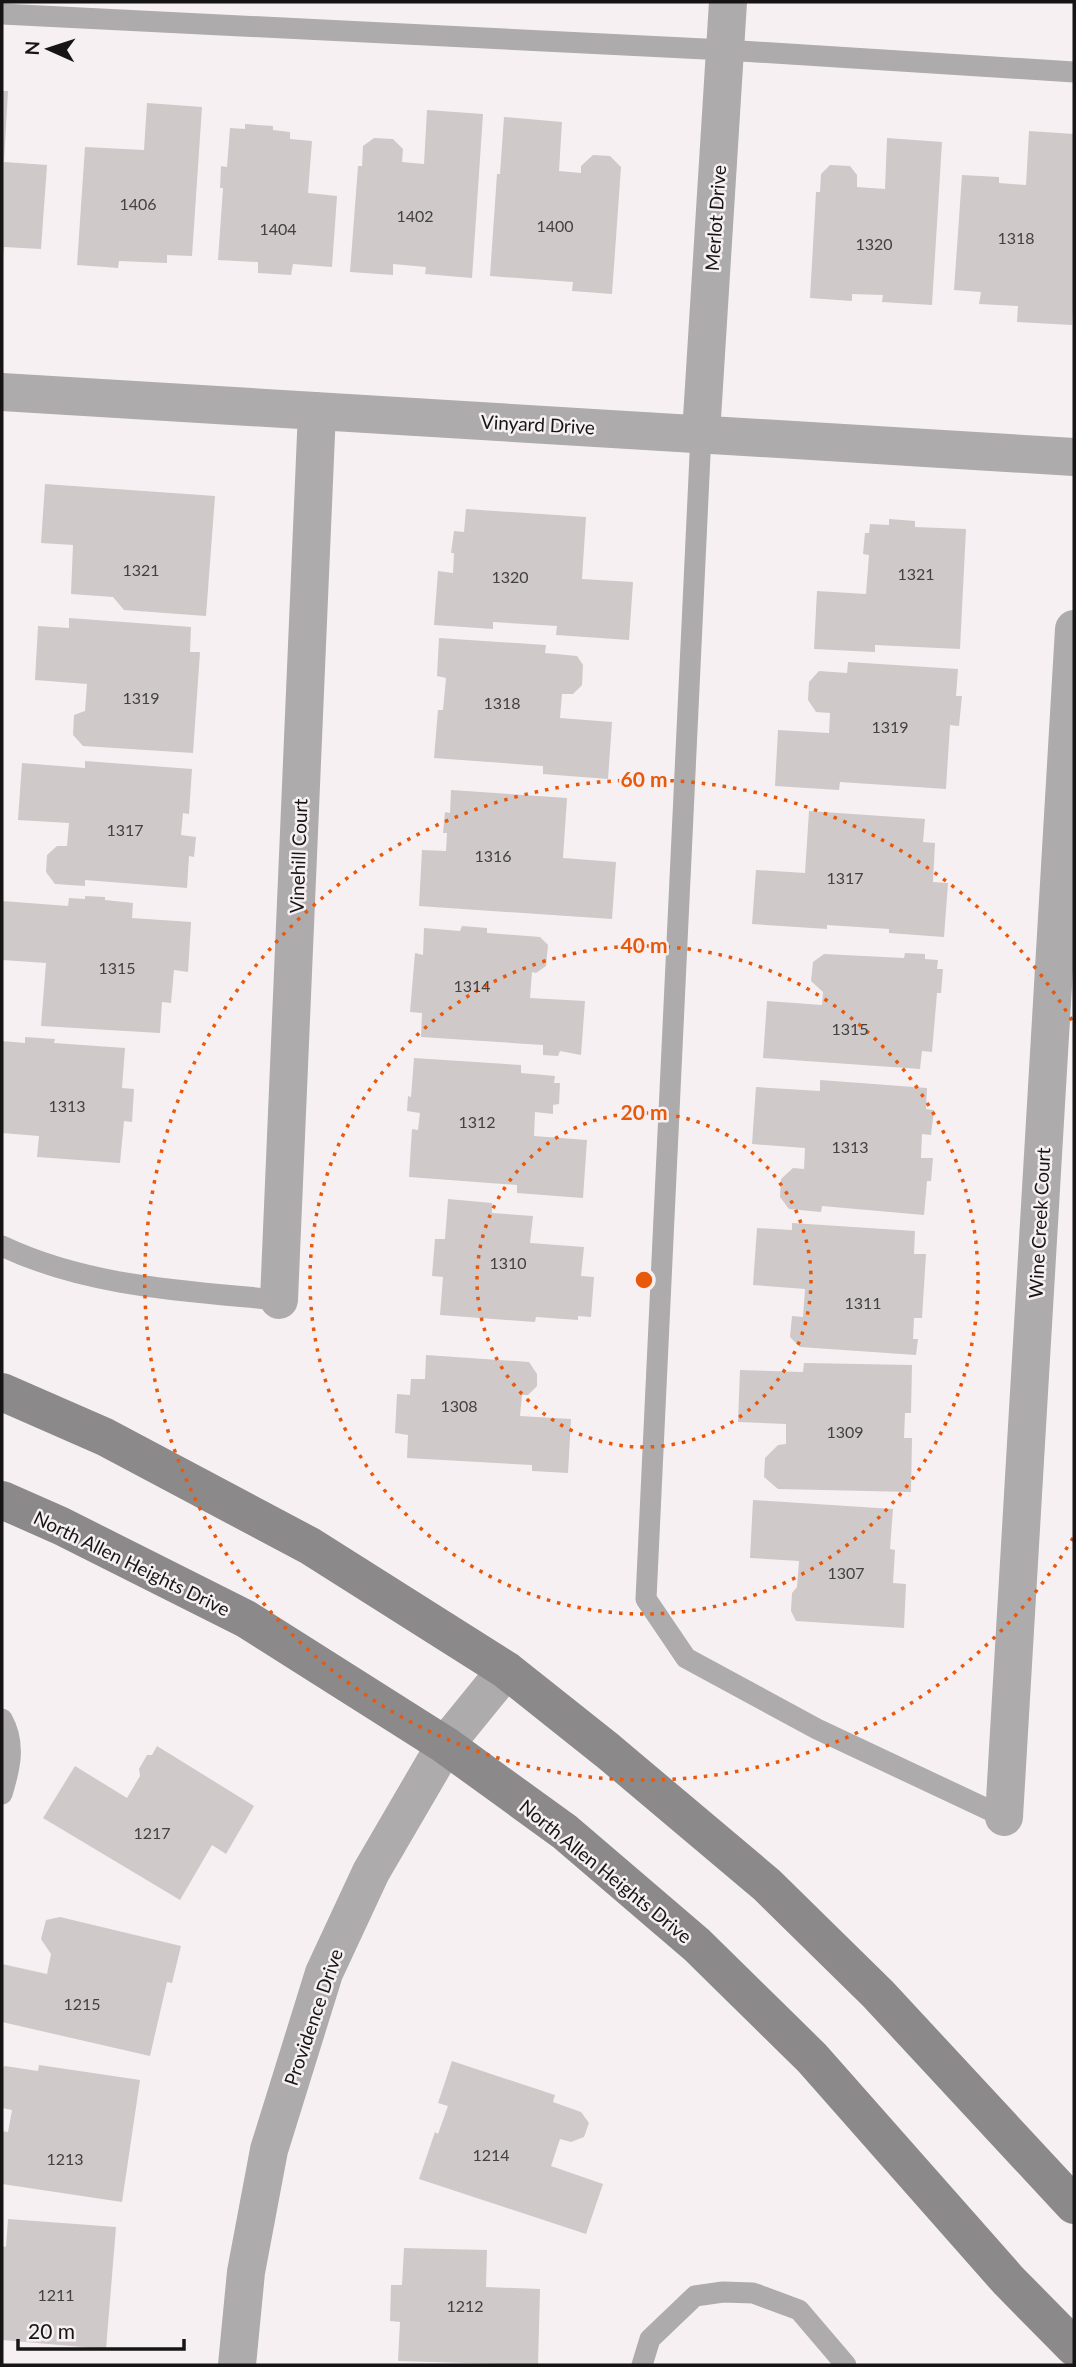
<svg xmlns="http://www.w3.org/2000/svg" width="1076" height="2367" font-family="Lato,sans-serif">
  <rect width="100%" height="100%" fill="#f6f0f2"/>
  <path fill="#cfc9ca" d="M2,91h6l-4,71 43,3 -6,84 -37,-2 -1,8h-1z
    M147,103l55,4 -10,149 -25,-1v8l-48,-2 -1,7 -41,-3 8,-118 59,3z
    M427,110l56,4 -11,164 -47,-4 1,-7 -33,-3v11l-43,-3 8,-106h4l1,-20 11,-8 19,1 10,10 -1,13 22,2z
    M504,117l58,5 -3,49 22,2v-7l12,-11 17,1 11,11 -9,127 -40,-3 1,-9 -83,-6 7,-102h3z
    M245,124l28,2v4l17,2v7l22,2 -4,52 29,3 -5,71 -39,-3 -2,11 -33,-2v-11l-40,-2 5,-72h-3l1,-22 6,1 3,-39 15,1z
    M1029,131l45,3v156l-2,35 -55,-3 1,-16 -39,-2 2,-12 -27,-2 8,-115 37,2v6l27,2z
    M887,138l55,4 -10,163 -50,-3 1,-7 -31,-1v7l-42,-3 6,-106h4l1,-18 9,-9 20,1 7,9v12l28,2z
    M45,484l170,12 -9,120 -82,-6 -11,-13 -42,-3 2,-49 -32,-2z
    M466,509l120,8 -4,62 51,3 -4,58 -73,-5 1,-9 -64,-4v7l-59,-4 4,-54 15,2 1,-20h-3l3,-22 10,1z
    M889,519l26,2v6l51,2 -6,120 -85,-4v7l-61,-3 3,-58 49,3 3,-39 -6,-1 2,-21h4l1,-9 19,1z
    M69,618l122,9 -1,25h10l-7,101 -110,-7 -10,-11 1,-20 11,-4 2,-27 -52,-4 3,-54 31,2z
    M439,638l107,7 -1,8 32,3 6,9 -1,20 -9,9h-11l-2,24 52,4 -4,57 -65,-5v-8l-109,-8 4,-48h5l3,-32 -9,-2z
    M848,662l110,7 -2,27h6l-3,30 -9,-1 -4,64 -106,-7 -1,8 -64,-4 3,-56 51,3 1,-20 -14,-1 -8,-12 1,-18 10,-11 28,2z
    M85,761l107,8 -3,45 -6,-1 -2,22 15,2 -2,20 -5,-1 -2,32 -102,-8v6l-30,-2 -9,-12 1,-17 10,-9h10l2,-23 -51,-3 4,-57 63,5z
    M451,790l116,8 -4,60 53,4 -4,57 -193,-13 3,-56 24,1 1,-18h-4l2,-21 5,1z
    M809,811l116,8 -2,23 12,1 -2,39 15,1 -4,54 -55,-4v-4l-62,-4v4l-75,-5 4,-54 49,3z
    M85,896l20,1v3l28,3 -1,15 59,4 -3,50 -14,-2 -3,33 -9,-1 -2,31 -119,-7 5,-63 -44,-3v-59l66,5 1,-8 16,1z
    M462,926l25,2v5l53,4 8,8 -2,21 -10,7 -4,-1 -2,26 55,3 -4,54 -21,-4 -2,5 -15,-1v-10l-122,-8 1,-24 -12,-1 5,-59 8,2 1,-27 36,3z
    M905,953l20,1v5l13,1 -1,9h6l-2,24h-4l-5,59 -10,-1 -2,18 -157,-11 4,-57 55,4 1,-13 -12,-11 2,-19 11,-8 80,4z
    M25,1037l30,2 -1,4 71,5 -3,40 12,1 -2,33 -8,-1 -4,42 -83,-6 2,-21 -37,-3v-92l23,2z
    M414,1058l107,7v8l34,3 -1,7h6l-1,21 -6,1v9l-18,-2 -1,24 53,4 -4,58 -66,-5v-8l-108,-8 3,-48 6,1 2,-17 -13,-2 1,-15 3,1z
    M820,1080l107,8 -1,21 8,1 -3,25 -9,-1 -1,24h12l-2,23h-4l-3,34 -102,-9 -1,6 -32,-3 -9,-12 1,-18 12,-11 11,1 1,-21 -53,-4 4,-57 64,4z
    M448,1199l44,4v10l41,3 -3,27 54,4 -3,29 13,1 -3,40 -13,-1v4l-42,-3 -1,5 -95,-7 3,-38 -11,-1 3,-37h10z
    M792,1223l123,8 -1,23h12l-4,64h-8l-1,21h5l-2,16 -116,-8 -10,-10 2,-21 11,1 2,-28 -52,-4 4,-57 35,2z
    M426,1355l103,7 8,12v12l-9,9h-6l-2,21 51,3 -3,54 -36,-2v-6l-125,-7 1,-23 -13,-2 2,-39 13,1 1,-16h14z
    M804,1363l108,2 -1,48h-6l-1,25h8l-1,54 -133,-3 -14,-12 1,-19 13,-13 8,-1v-20l-48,-2 2,-52 63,2z
    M753,1500l140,9 -3,40 5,1 -2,33 13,1 -2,44 -108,-7 -5,-10 1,-18 5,-6 2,-26 -49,-3z
    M157,1746l97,60 -28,48 -14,-9 -32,55 -137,-82 32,-52 52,32 13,-22 -1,-7 8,-14h5z
    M60,1917l121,29 -9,37 -5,-1 -17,74 -148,-34v-58l45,10 4,-20 -10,-15 5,-19z
    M452,2061l103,34 -2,7 28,10 8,11 -5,14 -13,5 -11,-3 -9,27 52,18 -17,50 -167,-55 16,-47 3,2 10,-28 -10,-3z
    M39,2065l101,15 -18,122 -120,-18v-53l6,1 4,-22 -10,-2v-40l3,-2 33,5z
    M8,2219l108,8 -10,122 -104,-9v-94l4,1z
    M404,2248l83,2 -1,37 54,2 -2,76 -140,-4 2,-39 -10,-1 1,-36h11z"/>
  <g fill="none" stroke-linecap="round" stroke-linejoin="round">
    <path stroke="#aeabac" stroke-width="21" d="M2,14l723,36 349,22
      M701,434l-55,1165 40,59 131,71 187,88
      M2,1246c86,41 184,45 277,54
      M2,1719c14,25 8,49 0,75
      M642,2365l8,-26 45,-43 28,-4 30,1 46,17 47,55"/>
    <path stroke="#aeabac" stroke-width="38" d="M2,392l1072,65
      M701,434l27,-432
      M279,1300l38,-889
      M1004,1817l70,-1188
      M237,2365l9,-93 23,-122 55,-177 47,-101 74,-127 61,-75"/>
    <path stroke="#8c898a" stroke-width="38" d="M2,1392l103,45 205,109 196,124 102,81 159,134 111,109 196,211
      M2,1500l59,26 185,93 199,126 120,87 132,113 115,113 196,222 66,67"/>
  </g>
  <g fill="none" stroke="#e8590c" stroke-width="3.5" stroke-dasharray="3.5 7">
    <circle cx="644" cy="1280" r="167"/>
    <circle cx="644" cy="1280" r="334"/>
    <path d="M1073 1538A500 500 0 1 1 1073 1022"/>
  </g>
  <g text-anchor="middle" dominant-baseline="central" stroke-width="5" stroke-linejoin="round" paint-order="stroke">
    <g font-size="16" fill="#444142">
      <text x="138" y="203">1406</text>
      <text x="415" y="215">1402</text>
      <text x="555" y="225">1400</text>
      <text x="278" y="228">1404</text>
      <text x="1016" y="237">1318</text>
      <text x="874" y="243">1320</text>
      <text x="141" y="569">1321</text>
      <text x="916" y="573">1321</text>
      <text x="510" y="576">1320</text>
      <text x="141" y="697">1319</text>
      <text x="502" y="702">1318</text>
      <text x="890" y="726">1319</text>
      <text x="125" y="829">1317</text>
      <text x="493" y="855">1316</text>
      <text x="845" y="877">1317</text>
      <text x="117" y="967">1315</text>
      <text x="472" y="985">1314</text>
      <text x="850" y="1028">1315</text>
      <text x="67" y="1105">1313</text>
      <text x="477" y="1121">1312</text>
      <text x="850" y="1146">1313</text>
      <text x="508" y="1262">1310</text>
      <text x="863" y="1302">1311</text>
      <text x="459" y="1405">1308</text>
      <text x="845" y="1431">1309</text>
      <text x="846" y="1572">1307</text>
      <text x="152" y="1832">1217</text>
      <text x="82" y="2003">1215</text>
      <text x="491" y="2154">1214</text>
      <text x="65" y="2158">1213</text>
      <text x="56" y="2294">1211</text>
      <text x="465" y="2305">1212</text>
    </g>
    <g font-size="19" fill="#161415" stroke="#f6f0f2">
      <text transform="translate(715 218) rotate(-86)">Merlot Drive</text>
      <text transform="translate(538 424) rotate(3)">Vinyard Drive</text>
      <text transform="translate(298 856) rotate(-88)">Vinehill Court</text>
      <text transform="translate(1039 1223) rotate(-87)">Wine Creek Court</text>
      <text transform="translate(132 1563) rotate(26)">North Allen Heights Drive</text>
      <text transform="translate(606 1871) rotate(39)">North Allen Heights Drive</text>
      <text transform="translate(313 2017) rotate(-71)">Providence Drive</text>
    </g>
  </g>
  <circle cx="644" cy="1280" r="10" fill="#e8590c" stroke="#f6f0f2" stroke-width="3.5"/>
  <g font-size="21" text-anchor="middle" font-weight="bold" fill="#e8590c" stroke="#f6f0f2" stroke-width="5" stroke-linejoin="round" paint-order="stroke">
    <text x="644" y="787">60 m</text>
    <text x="644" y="953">40 m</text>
    <text x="644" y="1120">20 m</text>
  </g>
  <rect width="1076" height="2367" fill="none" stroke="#161415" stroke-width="7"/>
  <g transform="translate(49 49) rotate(273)" stroke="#f6f0f2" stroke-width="5" paint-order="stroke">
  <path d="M0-5L12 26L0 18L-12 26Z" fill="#161415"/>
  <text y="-10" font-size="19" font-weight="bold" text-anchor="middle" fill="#161415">N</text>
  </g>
  <path d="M18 2339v10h166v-10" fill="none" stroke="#161415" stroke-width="3.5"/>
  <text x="28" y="2339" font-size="21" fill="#161415" stroke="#f6f0f2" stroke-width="5" paint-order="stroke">20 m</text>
</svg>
